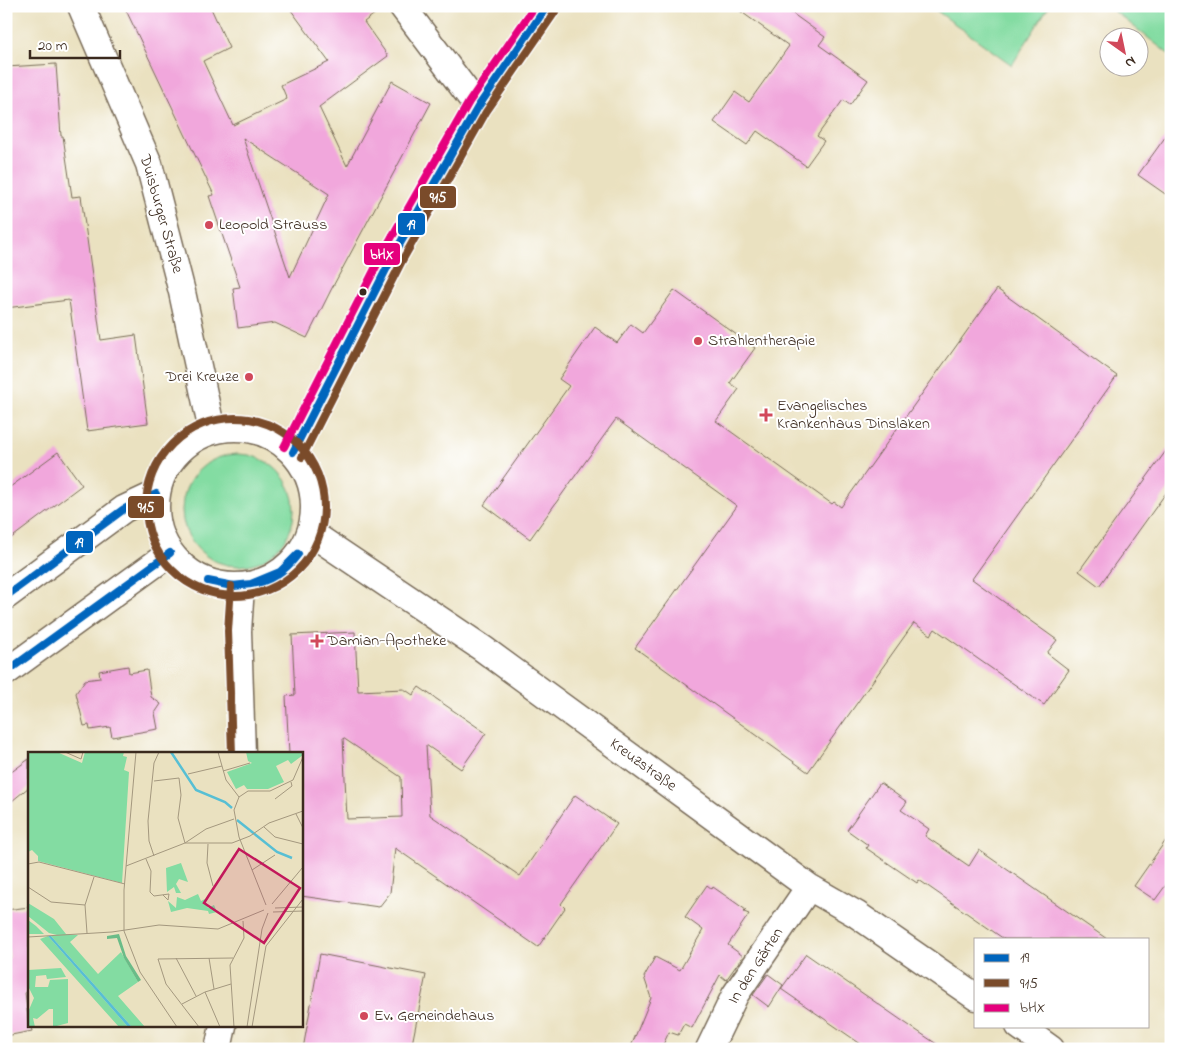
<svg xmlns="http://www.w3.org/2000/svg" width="1177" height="1055" font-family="'Indie Flower',sans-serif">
  <rect width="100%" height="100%" fill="#fff"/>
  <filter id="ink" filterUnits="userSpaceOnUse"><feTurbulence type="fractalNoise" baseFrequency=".02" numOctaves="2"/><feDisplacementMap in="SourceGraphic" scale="10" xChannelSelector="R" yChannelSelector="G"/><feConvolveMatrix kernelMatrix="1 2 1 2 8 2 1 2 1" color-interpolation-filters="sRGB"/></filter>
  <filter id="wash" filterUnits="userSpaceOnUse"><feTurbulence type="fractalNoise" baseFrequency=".0096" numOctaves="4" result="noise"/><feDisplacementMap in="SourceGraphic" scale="20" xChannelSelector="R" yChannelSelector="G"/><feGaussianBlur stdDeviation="1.12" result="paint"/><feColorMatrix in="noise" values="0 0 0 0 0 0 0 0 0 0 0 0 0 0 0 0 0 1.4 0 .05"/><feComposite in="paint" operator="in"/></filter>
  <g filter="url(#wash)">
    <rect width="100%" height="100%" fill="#eae1c0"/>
    <path fill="#83dca2" stroke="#5f8360" d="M930,6h119l-37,59z
      M1108,6h63v50z
      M182 510a56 56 0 1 1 112 0a56 56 0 1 1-112 0Z"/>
    <g id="blocks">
      <path fill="#f1a7dc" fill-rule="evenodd" d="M124,6h86l19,42 -26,13 30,64 54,-26 -6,-14 48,-23 -41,-56h97l-21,16 24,34 -69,51 28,59 45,-85 39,22 -100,187 -24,48 -32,-15 -37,5 -5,-40 7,-1 -31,-91 5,-1zM243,138l86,56 -39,83 -28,-83z
        M733,6h49l43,31 -6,8 49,35 -18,25 -7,-5 -26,36 7,5 -18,25 -49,-35 -10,14 -33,-23 21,-30 14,10 40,-56z
        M56,64l5,72h2l9,61 9,-1 20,144 35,-5 12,88 -61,8 -18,-131 -63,8v-241z
        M1171,129v69l-33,-23z
        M997,289l120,87 -145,203 85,61 -10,13 22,17 -25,35 -109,-76 -4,6 -17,-12 -106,149 -173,-124 102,-142 -121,-87 -86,120 -46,-34 85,-119 -10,-7 36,-52 22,16 14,-19 12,9 31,-43 81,58 -25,35 9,6 -23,32 116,83 2,-2 7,5z
        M1171,444v42l-72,100 -20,-15z
        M58,452l24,33 -76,57v-52z
        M355,632l3,59 46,-2 9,6 6,-8 67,46 -25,36 -35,-24 4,70 90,61 55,-81 42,29 -56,80 4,4 -27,39 -143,-99 -5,45 -11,14 -78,-11v-142h-12l-3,-58 9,-1 -3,-60zM343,738l58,39 1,40 -55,2z
        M128,666l1,7 18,-3 4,27 10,7 -6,9 3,16 -46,8 -2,-10 -20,3 -1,-5 -5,1 -8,-33 9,-13 15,-2 -1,-7z
        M29,759v28l-23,19v-30z
        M880,783l27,19 -6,8 28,19 -4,7 44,30 10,-16 128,89h-103l-85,-59 -2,3 -51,-35 2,-3 -21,-15z
        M1171,833v45l-16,22 -21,-14z
        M707,885l5,4 1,-2 33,23 -2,2 5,2 -21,31 15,11 -17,24 -6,-5 -28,53 -8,-4 -6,11 -9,-3 -8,17h-31l21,-51 -7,-21 11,-20 25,13 23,-40 -18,-13z
        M29,907v84l-4,1 4,34h2l1,5 -26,5v-78h4l-4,-21v-27z
        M320,954l106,21 -15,74h-108z
        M806,954l98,68 40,27h-76l-87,-60z
        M768,974l15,11 -14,22 -16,-12z"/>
    </g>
  </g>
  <g filter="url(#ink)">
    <use href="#blocks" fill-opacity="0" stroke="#786a57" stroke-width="1"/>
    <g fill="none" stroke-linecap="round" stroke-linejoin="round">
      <defs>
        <path id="street" d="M81,6l68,158 33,128 30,139
          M402,6l76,101
          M156 507a79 79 0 1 1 158 0a79 79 0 1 1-158 0Z
          M293,452l101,-198 84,-147 69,-101
          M311,533l171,115 327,239 47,27 120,83
          M241,587l-3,44 4,123
          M6,596l118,-87 32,-15
          M6,672l164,-119
          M1019,1026l32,23
          M218,1049l5,-23
          M709,1049l26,-54 74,-108"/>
      </defs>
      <use href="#street" stroke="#786a57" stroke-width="29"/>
      <use href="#street" stroke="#fff" stroke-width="26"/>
      <defs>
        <path id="bus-1" d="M293,452l101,-198 84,-147 69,-101
          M208,581l24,5 19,-2
          M208,581l26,5 17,-2
          M251,584l29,-12 18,-18
          M251,584c21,-3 35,-14 47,-30
          M6,596l118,-87 32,-15
          M6,672l164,-119"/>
        <path id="bus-2" d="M146 507a89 89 0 1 1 178 0a89 89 0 1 1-178 0Z
          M302,457l101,-198 83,-147 69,-100
          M231,586l-3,45 4,123"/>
        <path id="bus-3" d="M284,447l101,-198 84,-147 66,-96"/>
      </defs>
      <use href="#bus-1" stroke="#fff" stroke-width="11"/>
      <use href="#bus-2" stroke="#fff" stroke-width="11"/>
      <use href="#bus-3" stroke="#fff" stroke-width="11"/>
      <use href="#bus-1" stroke="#0065bd" stroke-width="8"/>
      <use href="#bus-2" stroke="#7a4b2a" stroke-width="8"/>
      <use href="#bus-3" stroke="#e5007d" stroke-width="8"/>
    </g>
  </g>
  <g fill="#d1495b" stroke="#fff" stroke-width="2">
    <circle cx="209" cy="225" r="5"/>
    <circle cx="698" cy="341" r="5"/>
    <circle cx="249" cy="377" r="5"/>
    <path d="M763.5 407.5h5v5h5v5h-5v5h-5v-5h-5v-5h5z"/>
    <path d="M314.5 633.5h5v5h5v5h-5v5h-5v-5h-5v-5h5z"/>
    <circle cx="364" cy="1016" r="5"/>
  </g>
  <circle fill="#3b2a1e" stroke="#fff" stroke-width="2" cx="363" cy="292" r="4.5"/>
  <g text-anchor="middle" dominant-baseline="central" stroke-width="4" stroke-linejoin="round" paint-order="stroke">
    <g font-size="16" fill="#3b2a1e" stroke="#fff">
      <text transform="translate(161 214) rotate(74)">Duisburger Straße</text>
      <text transform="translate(643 765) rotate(36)">Kreuzstraße</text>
      <text transform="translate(756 966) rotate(-57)">In den Gärten</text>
    </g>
    <g font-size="16" fill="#3b2a1e" stroke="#fff" text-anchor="start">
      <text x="219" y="225">Leopold Strauss</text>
      <text x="708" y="341">Strahlentherapie</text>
      <text x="239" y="377" text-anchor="end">Drei Kreuze</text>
      <text x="777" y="406">Evangelisches<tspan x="777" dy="18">Krankenhaus Dinslaken</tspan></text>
      <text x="327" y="641">Damian-Apotheke</text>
      <text x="374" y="1016">Ev. Gemeindehaus</text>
    </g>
  </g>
  <g transform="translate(28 752)">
    <rect width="275" height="275" fill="#eae1c0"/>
    <path d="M0,0h29l25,11 3,-11h39l-1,4 4,1 -3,13 5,2 -7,111 -84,-22v-5l-6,-6 -4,2zM218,0h57v3l-12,9 -3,-4 -12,6 8,16 -16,7h-21l-3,-4 -8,4 -9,-17 25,-9 -4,-2zM153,111l7,19 -9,-3 -3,5 5,9h-5l-2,-6 -7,5 -1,-24zM170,142l3,7 4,-2 3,9 6,-3 3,7 -8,2 -1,-3 -21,-3 -16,4 -3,-11 8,7 1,-11 8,3zM0,151l26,16 12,15 12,1 -8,7 28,32 23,-22 17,30 -20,14 27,31h-13l-81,-91 6,-1 -8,-2 -21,-17zM0,168l8,6 8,8h-16zM20,184l80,91h-9l-79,-88zM33,216l5,9 -19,2 -1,-4 -10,1 -1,11h13l2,-7 18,-1v44l-15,4v-18h-4l-12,10 -4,-1 2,9h-7v-15l6,-14 -6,-12v-16z" fill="#83dca2"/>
    <path d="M91,182l7,22 15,24 -3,2 -14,-24 -7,-20 -10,1v-3z" fill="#6abc88"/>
    <path d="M20,184h3l81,91h-4z" fill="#57bfd4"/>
    <path fill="none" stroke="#57bfd4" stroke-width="2.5" d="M143,0l25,38 29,12 7,6M209,68l40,32 15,6"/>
    <path fill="none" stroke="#a4987f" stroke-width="1" d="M37,0l16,7 2,-7M108,0l-12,138v41l16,41 37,55M190,0l8,28 13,17M195,19l27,-8M160,22l34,-8M126,29l25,-3 2,17 -3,23 7,25h47l18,-7 19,-13 34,-12M247,47l17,-13 -1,-4M268,62l7,14M236,75l11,10 28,7M180,92l-1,19 6,23M126,104l-5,-15 -1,-20 6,-58 5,-11M118,107l5,12 -1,21 4,4 15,-2 -1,6 -5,-5M0,112l11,-2 86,22M98,114l59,-23 21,-14 28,-10M224,118l23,-15M0,135l23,15 34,3M244,152l31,-37M238,153l-27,-68 -5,-27 5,-13 9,-6h22l23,-11 10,-23M247,156l28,-1M245,160l30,-1M59,181l-2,-28 9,-28M0,185l84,-5 47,-7 59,4 46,-19M148,206l20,38M181,206l5,31M177,240l15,35M154,252l23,-12 26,-8M171,275l-33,-43 -8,-25 75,-1M206,275l-4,-62 14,-27 -1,-17M219,275l15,-98 6,-16M224,275l14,-81 37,-47"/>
    <path fill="#c2185b" fill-opacity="0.15" stroke="#c2185b" stroke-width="2.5" d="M211,97l61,39 -36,55 -60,-40z"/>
    <rect width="275" height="275" fill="none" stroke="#3b2a1e" stroke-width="2.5"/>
  </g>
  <g stroke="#fff" stroke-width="2">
    <rect x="419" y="185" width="38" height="24" rx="5" fill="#7a4b2a"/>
    <rect x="397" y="212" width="29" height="24" rx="5" fill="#0065bd"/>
    <rect x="363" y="242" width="38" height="24" rx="5" fill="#e5007d"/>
    <rect x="127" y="495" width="38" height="24" rx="5" fill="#7a4b2a"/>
    <rect x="65" y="530" width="29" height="24" rx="5" fill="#0065bd"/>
  </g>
  <g font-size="14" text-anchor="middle" font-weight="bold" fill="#fff">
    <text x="438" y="202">915</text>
    <text x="411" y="229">19</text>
    <text x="382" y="259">bHX</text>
    <text x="146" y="512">915</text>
    <text x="79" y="547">19</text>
  </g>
  <rect width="1177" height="1055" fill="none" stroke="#fff" stroke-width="25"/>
  <rect x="974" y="938" width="175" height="90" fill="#ffffff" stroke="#b1aaa5"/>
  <rect x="984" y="954" width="25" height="8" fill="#0065bd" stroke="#b1aaa5"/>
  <text x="1020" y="962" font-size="15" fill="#3b2a1e">19</text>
  <rect x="984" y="979" width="25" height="8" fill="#7a4b2a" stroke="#b1aaa5"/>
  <text x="1020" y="988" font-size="15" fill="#3b2a1e">915</text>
  <rect x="984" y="1004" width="25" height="8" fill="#e5007d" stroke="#b1aaa5"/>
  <text x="1020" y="1012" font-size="15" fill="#3b2a1e">bHX</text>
  <g transform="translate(1124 52) rotate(147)"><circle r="24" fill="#ffffff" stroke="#b1aaa5"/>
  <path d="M0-4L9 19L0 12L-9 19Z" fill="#d1495b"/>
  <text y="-8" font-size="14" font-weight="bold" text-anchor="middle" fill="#3b2a1e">N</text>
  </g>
  <path d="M30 50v8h90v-8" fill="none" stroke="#3b2a1e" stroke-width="2.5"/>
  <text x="38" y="50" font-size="15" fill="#3b2a1e" stroke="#ffffff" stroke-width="4" paint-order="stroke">20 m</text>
</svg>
